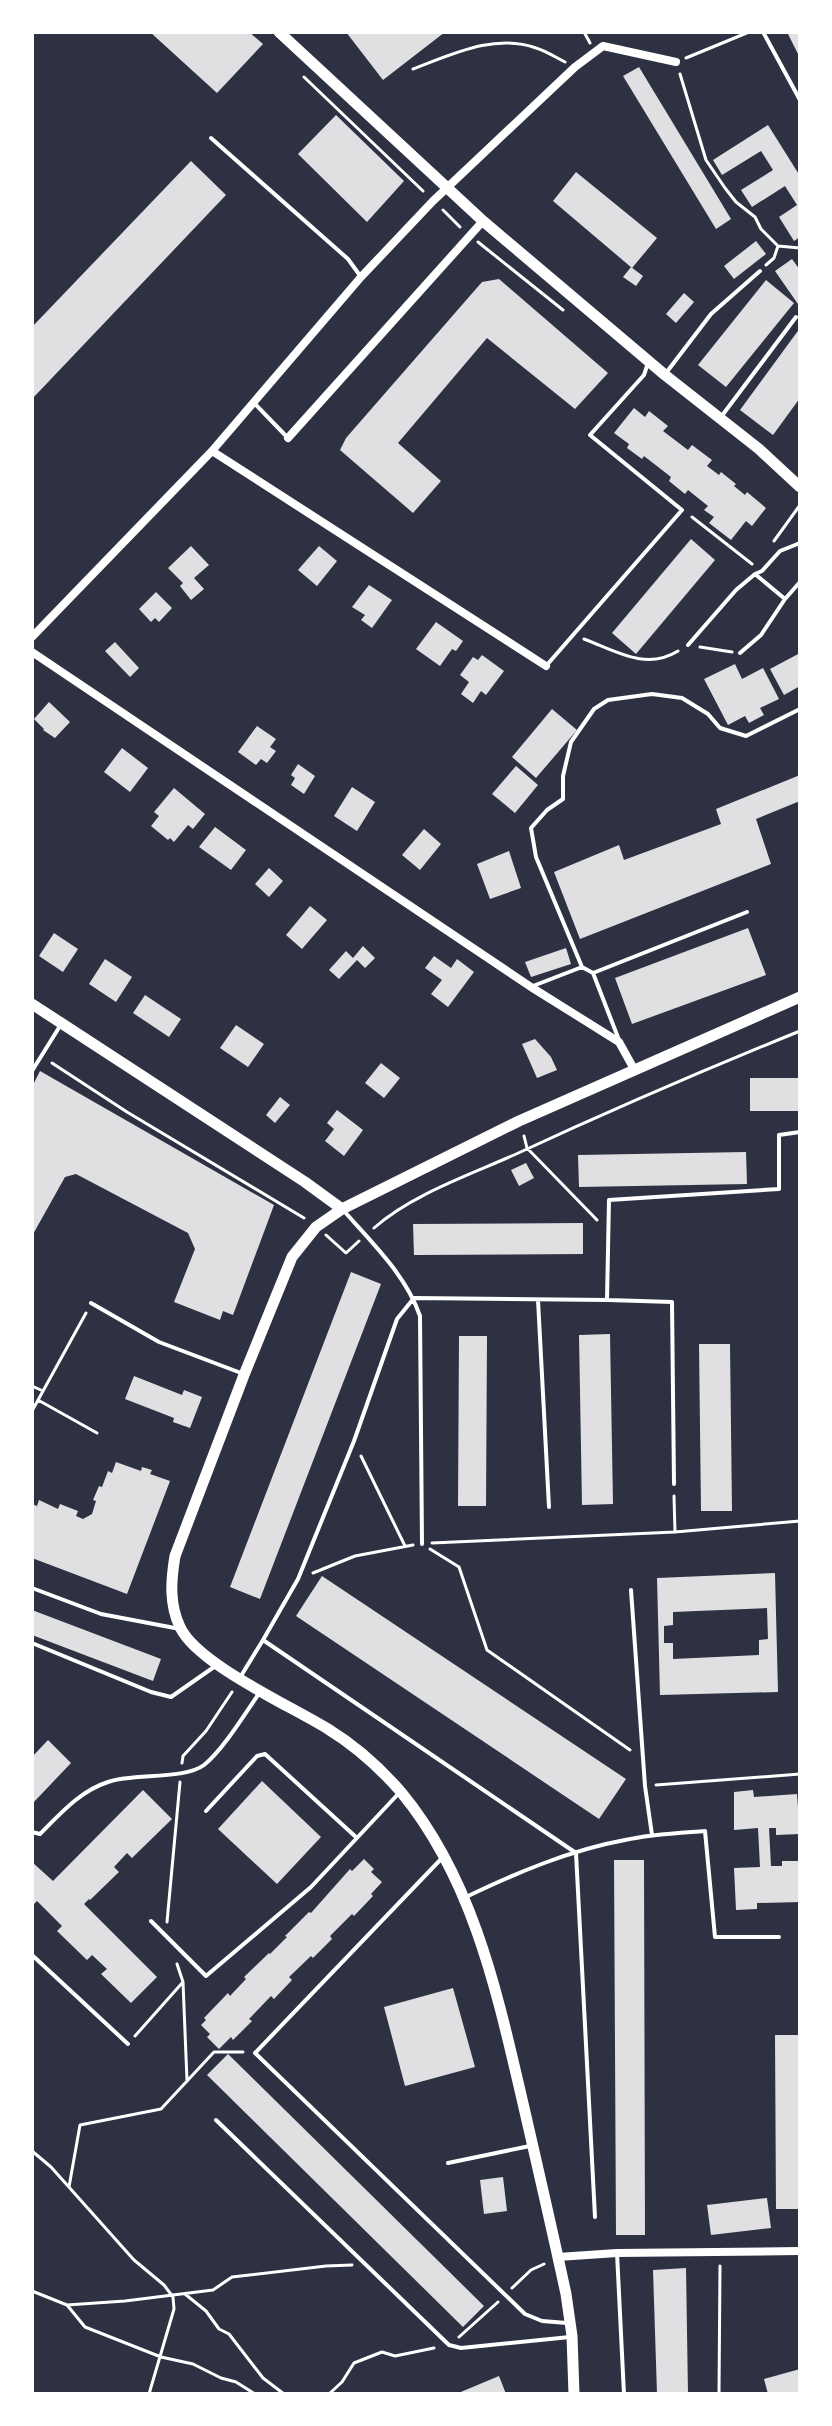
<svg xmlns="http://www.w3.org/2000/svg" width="832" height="2426" font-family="Commissioner,sans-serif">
  <rect width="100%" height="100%" fill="#2d3142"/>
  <path fill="#e0e0e3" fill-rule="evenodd" d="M150,32h99l14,12 -46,49z
    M346,32l43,1 56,-1 -62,48z
    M787,32h13v26z
    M639,67l92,152 -15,10 -93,-153z
    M336,115l68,66 -37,41 -69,-68z
    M768,125l32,51v61l-6,4 -15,-24 18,-12 -12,-19 -33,21 -11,-17 32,-20 -12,-19 -39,24 -9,-15z
    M191,161l35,34 -194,204v-72z
    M576,172l81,66 -25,30 -79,-67z
    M756,241l10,13 -32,25 -10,-13z
    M792,259l8,11v37l-25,-36z
    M631,267l12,9 -7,10 -13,-9z
    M499,279l109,94 -33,36 -88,-71 -89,105 43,38 -28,32 -73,-63 6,-12 136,-156z
    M766,280l28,23 -68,84 -28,-22z
    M684,293l10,9 -18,21 -10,-9z
    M800,328v70l-27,37 -33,-25z
    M634,408l11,9 4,-6 19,15 -5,5 25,19 4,-5 20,15 -5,6 12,9 2,-3 15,12 -2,2 11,9 2,-3 19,16 -14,18 -6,-5 -15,19 -22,-17 5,-6 -10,-7 4,-4 -20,-16 -3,4 -16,-13 2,-4 -27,-21 -2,3 -15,-11 2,-4 -15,-11z
    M691,539l24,21 -79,94 -24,-21z
    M191,546l18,19 -15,13 10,11 -13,11 -11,-14 3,-3 -15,-15z
    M319,546l18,15 -20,25 -19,-16z
    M369,585l23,15 -20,28 -11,-8 4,-5 -13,-8z
    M156,592l16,16 -13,14 -4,-4 -4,4 -12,-13z
    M436,622l27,19 -7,10 -4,-2 -12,17 -24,-17z
    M115,642l24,26 -9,9 -25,-26z
    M800,653v33l-16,9 -14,-26z
    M482,655l22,16 -18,24 -5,-4 -8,12 -12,-9 8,-12 -9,-7 13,-18 5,3z
    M735,664l7,15 21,-11 16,31 -19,9 4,7 -15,8 -4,-7 -17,9 -24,-46z
    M49,702l21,20 -15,16 -12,-8 1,-1 -10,-10z
    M552,709l25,21 -41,48 -24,-21z
    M257,726l19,13 -6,8 6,4 -9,12 -6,-4 -5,6 -18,-13z
    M122,748l26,20 -18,24 -26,-20z
    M298,764l17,12 -11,18 -13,-9 4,-7 -4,-3z
    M516,766l22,19 -23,28 -23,-19z
    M800,775v26l-44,18 15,45 -191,75 -26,-67 65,-27 5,15 97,-36 -5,-15z
    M352,787l23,15 -18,29 -23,-15z
    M174,788l31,26 -12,15 -5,-4 -14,17 -4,-4 -2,2 -17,-14 8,-10 -5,-4z
    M215,827l31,23 -15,20 -32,-23z
    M424,829l17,15 -21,26 -18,-15z
    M509,851l12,37 -31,11 -13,-35z
    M269,868l14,13 -14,16 -14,-13z
    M310,906l17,14 -25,29 -16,-14z
    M748,928l18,47 -134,49 -17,-46z
    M54,933l24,16 -15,23 -24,-16z
    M363,946l12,12 -10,10 -8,-8 -18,19 -10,-9 17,-19 7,7z
    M566,948l5,16 -40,13 -6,-15z
    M434,956l17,12 6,-9 17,13 -26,35 -17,-13 11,-14 -17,-12z
    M105,959l27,18 -16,25 -27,-18z
    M145,995l36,24 -12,18 -36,-24z
    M236,1025l28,19 -16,23 -28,-19z
    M535,1039l16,18 6,13 -20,8 -15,-34z
    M381,1063l19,15 -16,20 -19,-15z
    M40,1071l234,134 -41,110 -10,-4 -3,9 -46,-18 21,-53 -7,-16 -112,-59 -11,3 -33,59v-149z
    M750,1078h50v33h-50z
    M280,1097l10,8 -15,18 -9,-8z
    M337,1110l26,20 -19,26 -19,-15 9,-12 -7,-6z
    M746,1152l1,32 -168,3 -1,-32z
    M526,1163l8,15 -15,8 -8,-16z
    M583,1223v31l-169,1 -1,-31z
    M351,1272l30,12 -121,315 -30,-12z
    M610,1334l3,170 -31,1 -3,-170z
    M459,1336h28l-1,170h-28z
    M699,1344h31l2,167h-31z
    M134,1376l48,19 2,-5 18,7 -12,31 -17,-6 1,-4 -49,-19z
    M116,1462l25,9 1,-4 10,3 -2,4 20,7 -43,113 -95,-36v-54l5,2 2,-6 19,9 2,-5 18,7 -2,5 7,3 9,-5 4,-13 -3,-1 6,-14 3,1 6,-16 4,2z
    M775,1573l3,119 -118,3 -3,-117zM767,1608l1,31 -9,1v15l-86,4v-16h-9v-17l9,-1v-13z
    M322,1576l304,203 -27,40 -303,-203z
    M32,1610l129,49 -8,22 -121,-46z
    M48,1740l23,23 -39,41v-47z
    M262,1781l59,56 -44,47 -59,-55z
    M143,1790l29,29 -40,39 -5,-5 -13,14 5,5 -29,28 -1,-1 -5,5 73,73 -26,26 -30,-29 6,-5 -15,-14 -5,5 -30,-29 5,-5 -25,-25 -5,5v-44l21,19z
    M753,1790l1,7 43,-3 3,40 -24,1v-7h-7l2,38h11v-5h18v41l-43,1v6l-21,1 -2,-42 26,-1 -2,-39 -24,2v-38z
    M364,1859l10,10 -3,3 11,10 -11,12 2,2 -19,20 -2,-2 -22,22 2,3 -19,19 -2,-2 -22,21 3,3 -18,19 -3,-3 -22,23 3,2 -19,19 -2,-3 -12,12 -12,-12 3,-3 -9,-9 5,-5 -2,-2 24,-25 2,3 16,-17 -2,-2 25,-24 1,1 17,-17 -2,-1 24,-24 2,1 39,-44 2,2z
    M614,1860h30l1,375h-29z
    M453,1988l22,79 -70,19 -21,-79z
    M775,2035h25v174h-24z
    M228,2054l256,252 -21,21 -256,-252z
    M503,2177l4,34 -23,3 -4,-34z
    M767,2198l4,30 -60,7 -4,-30z
    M686,2268l2,126h-31l-4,-124z
    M800,2369v25h-32l-4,-15z
    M499,2376l7,18h-50z"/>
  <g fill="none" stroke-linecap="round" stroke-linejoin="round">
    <path stroke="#fff" stroke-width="3" d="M584,32l6,11
      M686,58l63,-26
      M413,69c38,-14 81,-36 123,-21 10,3 19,9 29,14
      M680,74l26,86 19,28 11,14 19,15 6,12 17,17 22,2
      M304,77l119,114
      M443,210l17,17
      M478,242l85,68
      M766,265l8,-7 4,-12
      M692,517l60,47
      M774,541l26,-36
      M584,639c32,12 62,32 94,12
      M700,647l32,5
      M52,1063l75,49 177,106
      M524,1136l3,12 70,72
      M374,1228c37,-33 95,-53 140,-73 95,-44 190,-85 286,-124
      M326,1235l20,18 13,-12
      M32,1386l11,5
      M38,1400l59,33
      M32,1411l54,-98
      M361,1456l44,90
      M674,1496l1,36
      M432,1543l243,-11 125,-11
      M430,1549l29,18 28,83 143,100
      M313,1573l42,-17 58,-11
      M182,1763l1,-7 23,-25 26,-39
      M656,1785l144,-11
      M167,1922l13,-140
      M183,1982l4,99
      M135,2036l48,-54 -6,-18
      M32,2151l19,16 83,93 30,25 9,12 1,12 -25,85
      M69,2187l11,-62 81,-16 53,-57h29
      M512,2288l19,-18 13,-6
      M32,2291l35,14 58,-4 88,-11 19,-13 94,-11 26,-1
      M185,2294l21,17 13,18 10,5 34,44 21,16
      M67,2305l18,22 76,30 32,7 28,14 15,4 19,12
      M459,2337l39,-35
      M329,2394l13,-12 12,-19 28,-11 13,4 39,-8
      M719,2394l1,-128"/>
    <path stroke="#fff" stroke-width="4" d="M763,32l37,68
      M211,138l137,121 13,18
      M666,373l45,-59 49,-43
      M254,403l33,34
      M721,417l75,-100
      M755,574l7,-3 18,-20 20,-8
      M688,645l48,-55 19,-16 30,25 15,-17
      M740,653l21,-18 24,-36
      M546,666l136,-156 -92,-75 54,-60 4,-12
      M593,973l154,-61
      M533,986l49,-19
      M619,1040l-26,-67 -11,-6 -46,-110 -5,-29 16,-18 16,-11v-23l8,-34 23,-33 14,-9 44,-6 30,4 26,16 12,14 26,8 54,-27
      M32,1071l28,-45
      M344,1211c28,32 62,64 76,105l2,228
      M538,1300l11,207
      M608,1300l64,2 2,182
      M91,1303l68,39 82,31
      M32,1588l69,26 79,15
      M631,1590l14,196 7,49
      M263,1640l35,-61 56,-138 43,-122 17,-21 193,2 2,-100 170,-11v-54l21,-3
      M32,1643l119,49 20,5 43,-30
      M241,1676l22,-36 313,213 19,364
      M206,1811l51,-55 8,-2 92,84
      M32,1832l8,2c21,-21 40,-43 68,-52 25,-9 76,-2 96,-17 19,-15 42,-53 56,-73
      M443,1857l-188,196 270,261 17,7 25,2
      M466,1897c50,-24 104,-47 159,-57 26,-6 53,-7 80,-9l10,106h64
      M151,1921l55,55 105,-89 89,-95
      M32,1955l96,89
      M216,2120l233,225 12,3 109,-11
      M448,2163l82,-17
      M617,2253l7,141"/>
    <path stroke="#fff" stroke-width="8" d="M288,438l195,-217
      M212,451l334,215
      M32,637l180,-186 149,-174 72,-76 142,-134 28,-21 73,16
      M32,652l499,335 88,55 15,27
      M558,2257l59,-4 183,-2"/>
    <path stroke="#fff" stroke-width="11" d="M279,32l204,189 182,154 94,74 41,38
      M32,1004l273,178 37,27
      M574,2394l-2,-58 -6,-42c-14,-65 -29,-130 -44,-195 -25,-107 -49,-220 -121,-307 -20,-23 -47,-47 -73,-63 -37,-23 -131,-65 -148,-102 -11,-23 -9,-47 -5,-71l69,-181 48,-118 24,-30 26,-18 177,-88 281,-124"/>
  </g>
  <rect width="832" height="2426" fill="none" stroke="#ffffff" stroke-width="68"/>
</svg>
